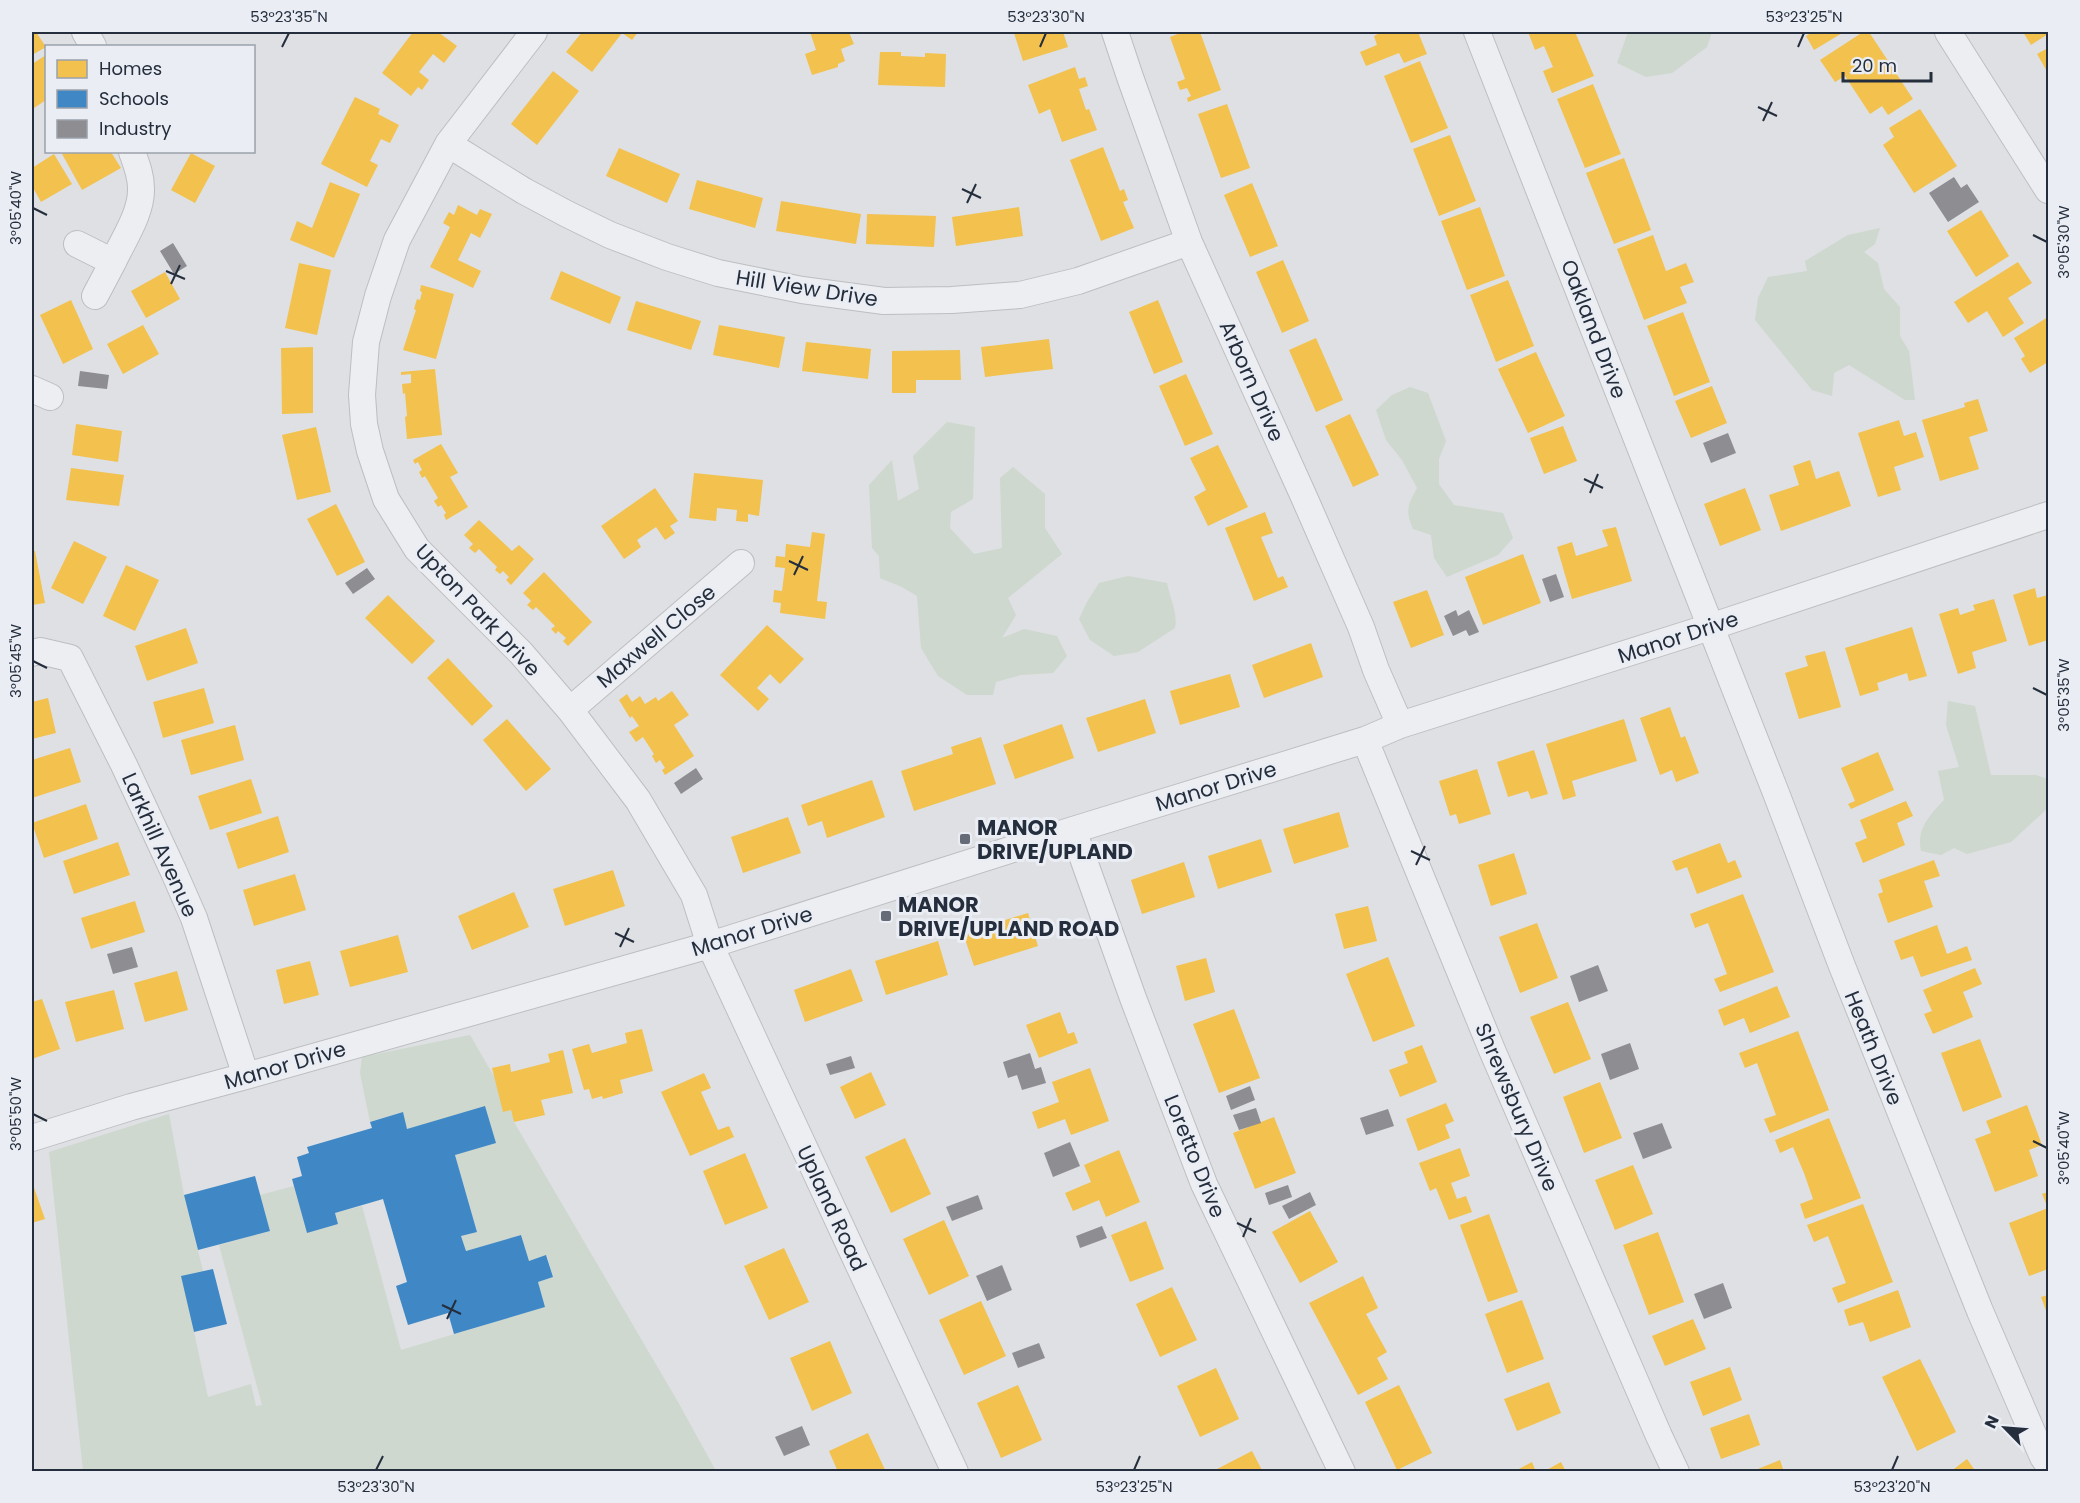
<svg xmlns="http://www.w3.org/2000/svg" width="2080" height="1503" font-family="Poppins,sans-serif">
  <rect width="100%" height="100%" fill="#dee0e3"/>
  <path fill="#ced8ce" d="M1628,32h84l-5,15 -35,26 -26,4 -29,-14z
    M1880,228l-5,16 -11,8 14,11 6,26 16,18v29l9,15 6,49h-10l-56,-35 -15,8 -2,23 -20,-6 -57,-70 3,-22 10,-21 39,-6 -2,-10 43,-26z
    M1410,387l18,6 18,48 -7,18v25l15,21 49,8 10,25 -15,17 -51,22 -13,-19 -3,-23 -18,-6c-8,-19 -5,-24 4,-41l-15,-28 -16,-20 -10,-30 16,-15z
    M947,422l28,5 -2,72 -22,13 -1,16 24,26 28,-6 -2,-70 13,-11 32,27v34l17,26 -54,44 8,17 -14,23 22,-9 33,7 10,20 -14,17 -32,2 -25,7 -3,13h-26l-29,-19 -17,-28 -4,-52 -15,-9 -22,-9 -1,-22 -7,-8 -3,-63 23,-25 6,41 21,-12 -6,-33z
    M1128,576l39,7c3,16 11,30 8,45l-37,24 -24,4 -24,-16 -11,-21 8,-17 12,-19z
    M1948,701l27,5 16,69h45l12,4v29l-37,34 -44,12 -13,-6 -13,7 -20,-4c-5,-22 9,-36 23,-51l-6,-29 21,-4 -13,-42z
    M470,1035l25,43 8,33 8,-1 3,12 164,280 38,69h-633l-34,-319 120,-38 15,81 19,76 -21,5 26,121 43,-13 5,22 6,-1 -43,-160 51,-14 -10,-36 34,-9 13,47 31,-9 -3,-11 27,-7 39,144 144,-43 -7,-25 15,-5 -6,-21 -18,5 -8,-26 -55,16 -5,-15 16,-5 -22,-76 -48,-26 -5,-17 -32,10 -10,-49 2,-16z"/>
  <path fill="#f2c14e" d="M32,32h4l10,15 -14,8z
    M413,32h25l19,14 -13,17 -11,-9 -14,18 10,8 -7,10 -4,-3 -7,9 -29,-23z
    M582,32h56l-6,8 -10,-7 -30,39 -26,-20z
    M810,32h39l5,12 -13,5 4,12 -7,3v3l-26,8 -7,-21 11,-4z
    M1022,32h41l5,15 -45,14 -9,-28z
    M1183,32h17l21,58 -33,12 -1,-4 4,-2 -4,-8 -7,2 -3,-8 8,-3 -15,-42z
    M1380,32h38l9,22 -23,9 -5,-10 -33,13 -6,-14 17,-7 -3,-9 6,-3z
    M1528,32h47l19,44 -42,17 -9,-22 10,-4 -9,-21 -9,4z
    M1813,32h31l-30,18 -8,-14z
    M1863,32h6l44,67 -25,16 -6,-9 -12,8 -25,-38 -10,6 -15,-22z
    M2023,32h25v2l-17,11z
    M2048,48v25l-11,-19z
    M880,52h21v4l24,1v-4l21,1 -1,33 -67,-2z
    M46,55v45l-12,8 -2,-5v-39z
    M1420,61l28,67 -37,15 -27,-67z
    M1075,67l4,12 6,-2 3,9 -9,3 7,21 3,-1 8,21 -35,12 -12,-33 -11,5 -11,-29z
    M553,71l26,20 -42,54 -26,-21z
    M1593,84l28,70 -36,14 -28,-69z
    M355,97l25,12 -2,5 21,11 -9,18 -9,-4 -11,22 8,4 -11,22 -46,-23z
    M1227,104l23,64 -29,10 -23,-64z
    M1920,109l37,57 -43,27 -31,-48 11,-8 -5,-9z
    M1450,135l26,66 -37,15 -26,-67z
    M1103,147l17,44 4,-2 4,11 -5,2 11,26 -33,13 -31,-81z
    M619,148l61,26 -13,29 -61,-27z
    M66,152h45l10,16 -39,22 -20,-36z
    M191,153l24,13 -20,37 -24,-13z
    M54,154l18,30 -31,18 -9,-16v-18z
    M1624,158l27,72 -37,14 -28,-71z
    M697,180l66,18 -8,30 -66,-19z
    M330,182l30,12 -26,64 -44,-18 7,-19 15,7z
    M1252,183l26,63 -28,11 -26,-62z
    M781,201l80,13 -5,30 -80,-13z
    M458,205l19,10 3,-6 12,5 -12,24 -9,-5 -13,27 23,11 -8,17 -43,-21 20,-40 -7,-4 6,-11 5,3z
    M1019,207l4,29 -67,10 -4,-29z
    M1480,207l25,69 -38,14 -26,-69z
    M1981,210l28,46 -33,21 -29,-46z
    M867,214l69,2 -2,31 -68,-3z
    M1653,235l13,36 20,-8 8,19 -14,5 7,16 -43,17 -27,-71z
    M1283,260l26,61 -27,12 -26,-61z
    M2018,262l14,21 -24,15 16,25 -21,14 -16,-26 -19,12 -14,-21z
    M299,263l32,7 -14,65 -32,-7z
    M561,271l60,26 -11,27 -60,-25z
    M165,272l15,27 -34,19 -15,-27z
    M1508,280l26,66 -38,16 -26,-67z
    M421,285l33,9 -18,65 -33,-9 13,-40 -2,-1 3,-10 3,1 2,-8 -2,-1z
    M71,300l22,49 -30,15 -23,-49z
    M1158,300l25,62 -29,12 -25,-62z
    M636,301l65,20 -10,29 -64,-20z
    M1683,312l27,70 -36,14 -27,-70z
    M2048,317v45l-18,11 -9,-14 4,-3 -11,-18z
    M143,325l16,29 -36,20 -16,-30z
    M719,325l66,12 -6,31 -66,-13z
    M1316,338l27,62 -27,12 -27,-62z
    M1049,339l4,30 -68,8 -4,-30z
    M806,342l65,7 -3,30 -66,-8z
    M313,347v66l-31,1 -1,-66z
    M960,350l1,30h-45v13h-24v-42z
    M1536,352l29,64 -37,17 -30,-64z
    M435,369l7,66 -35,4 -2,-22 2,-1 -2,-23 -2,1 -1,-10 9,-1v-9l-10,1v-3z
    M1186,374l27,60 -28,12 -26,-60z
    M1712,386l15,37 -36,15 -16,-37z
    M1978,399l10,32 -19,6 10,32 -39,12 -18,-61 43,-13 -1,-4z
    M1350,414l29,61 -26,12 -28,-61z
    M1899,420l5,16 12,-4 8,25 -30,10 7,23 -23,7 -20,-64z
    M76,424l46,7 -4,31 -46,-7z
    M1563,426l14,35 -33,13 -14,-36z
    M316,427l15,65 -34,8 -15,-65z
    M441,444l17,29 -8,4 18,30 -22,13 -2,-5 2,-2 -5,-8 -3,2 -4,-6 4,-3 -13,-22 -3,2 -3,-6 3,-2 -4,-8 -3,2 -2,-4z
    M1218,445l30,62 -40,19 -14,-29 12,-7 -16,-32z
    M1810,460l6,19 23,-8 12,35 -70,25 -12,-36 30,-10 -6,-19z
    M71,468l53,7 -5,31 -53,-6z
    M694,473l69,7 -4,36 -11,-2v8l-12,-1 1,-11 -20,-2 -1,13 -27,-3z
    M655,488l23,33 -8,5 5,7 -10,7 -9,-13 -19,13 4,7 -17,12 -23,-33z
    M1745,488l16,42 -41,16 -16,-42z
    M336,504l29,58 -28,14 -30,-57z
    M1265,512l8,21 -12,4 17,41 5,-2 5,11 -34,14 -29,-73z
    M479,520l33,31 7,-6 15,14 -23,26 -5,-5 3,-3 -6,-6 -3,3 -5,-4 2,-3 -18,-18 -4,4 -6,-5 4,-4 -9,-9z
    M1616,527l16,54 -60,18 -15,-52 15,-5 4,14 32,-10 -6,-16z
    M812,532l13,2 -8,67 10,1 -2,17 -45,-6 1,-10 -8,-1 1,-12 8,1 3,-23 -10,-1 1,-11 9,1 1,-13 24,3z
    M74,541l33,16 -24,47 -32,-16z
    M32,551h3l10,52 -13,2z
    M1523,554l18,49 -58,22 -18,-48z
    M126,565l33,15 -24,51 -32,-15z
    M544,572l48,50 -24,24 -5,-5 3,-3 -8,-7 -2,3 -5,-5 4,-3 -19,-19 -3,3 -6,-5 4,-4 -8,-8z
    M2035,588l2,10 11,-3v45l-19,6 -16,-51z
    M1427,590l17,45 -33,13 -18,-46z
    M388,595l47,46 -23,23 -47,-46z
    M1994,599l13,42 -35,11 4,16 -18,6 -19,-60 19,-6 2,7 15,-5 -2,-5z
    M767,625l37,34 -24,25 -10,-10 -13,14 12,11 -11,12 -38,-36z
    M1912,627l15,49 -18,5 -2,-8 -30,10 2,7 -19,6 -15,-48z
    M186,628l12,35 -51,18 -12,-35z
    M1311,643l12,34 -59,21 -12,-33z
    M1825,651l16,56 -42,12 -14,-46 23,-7 -3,-10z
    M448,658l45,48 -21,20 -45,-48z
    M1230,674l10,33 -60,18 -10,-34z
    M204,688l10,35 -51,15 -10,-36z
    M672,691l17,24 -15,10 20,31 -29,19 -3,-5 3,-2 -5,-8 -4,3 -4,-7 2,-2 -11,-17 -7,5 -7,-10 10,-6 -7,-10 -2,2 -11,-18 8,-6 5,8 8,-6 5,8 11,-7 2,4z
    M48,698l8,35 -24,6v-37z
    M1145,699l11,34 -58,19 -12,-34z
    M1670,707l11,31 4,-2 14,37 -23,9 -4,-12 -12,5 -20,-57z
    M507,719l44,50 -25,22 -43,-51z
    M1624,719l13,42 -65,20 4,15 -13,4 -17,-56z
    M1062,724l12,34 -59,21 -12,-34z
    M235,725l9,35 -53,15 -10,-35z
    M981,737l15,47 -82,27 -13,-40 52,-17 -2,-7z
    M70,748l11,34 -49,16v-38z
    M1534,750l14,44 -17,5 -3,-8 -20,6 -11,-35z
    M1878,752l16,38 -43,19 -3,-5 7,-3 -14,-33z
    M1477,769l14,45 -32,10 -3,-10 -6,2 -11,-35z
    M251,779l11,34 -52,17 -12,-34z
    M872,780l13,37 -58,21 -5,-17 -14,5 -7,-21z
    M1906,801l7,15 -16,7 8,22 -42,18 -8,-20 12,-5 -7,-18z
    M86,804l12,35 -54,19 -12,-35z
    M1339,812l10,35 -55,17 -11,-35z
    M278,816l11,36 -51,17 -12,-36z
    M788,817l13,36 -58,20 -12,-36z
    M1261,839l11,33 -54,17 -10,-33z
    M118,842l12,33 -56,19 -11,-33z
    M1720,843l8,20 7,-3 7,17 -45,17 -10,-27 -11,4 -4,-10z
    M1514,853l13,41 -36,12 -13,-41z
    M1934,860l6,16 -16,5 9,26 -45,16 -10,-29 5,-2 -4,-12z
    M1184,862l11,35 -53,17 -11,-34z
    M613,870l12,36 -60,20 -12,-37z
    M295,874l11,36 -52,16 -11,-36z
    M514,892l15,35 -57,23 -14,-34z
    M1743,894l31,78 -54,20 -6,-13 13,-5 -19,-51 -13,5 -5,-14z
    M135,901l10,31 -54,17 -10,-31z
    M1368,906l9,35 -33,8 -9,-35z
    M1028,913l10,33 -64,20 -11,-33z
    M1537,923l21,55 -38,15 -21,-56z
    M1937,925l10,29 20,-8 5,14 -51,17 -8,-21 -12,4 -7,-19z
    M398,935l10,37 -58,15 -10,-36z
    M938,941l10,34 -62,20 -11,-34z
    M1388,957l27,69 -42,16 -27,-68z
    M1206,958l9,34 -30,9 -9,-35z
    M310,961l9,34 -35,9 -8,-34z
    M1975,968l7,16 -19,8 10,25 -40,17 -9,-20 8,-3 -9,-21z
    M851,969l12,32 -58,21 -11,-32z
    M177,971l11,39 -43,12 -11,-39z
    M1777,986l13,31 -40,16 -6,-15 -20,8 -6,-16z
    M114,990l10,39 -48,13 -11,-40z
    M42,999l18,50 -28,10v-57z
    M1568,1002l23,57 -37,15 -24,-57z
    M1234,1009l26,69 -41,15 -26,-69z
    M1060,1012l8,22 6,-2 4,11 -39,15 -13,-33z
    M642,1029l11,42 -33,9 3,13 -20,6 -1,-3 -10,3 -3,-10 -5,1 -12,-41 17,-5 3,9 35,-10 -2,-10z
    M1798,1031l31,79 -59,23 -6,-14 12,-4 -19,-52 -12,5 -6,-15z
    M1980,1039l22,58 -39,15 -22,-59z
    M1422,1045l15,37 -37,15 -11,-27 19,-7 -4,-11z
    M563,1050l10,43 -32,7 4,15 -31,7 -3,-12 -8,2 -11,-44 18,-4 1,8 39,-10 -2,-8z
    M1090,1068l19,53 -38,14 -6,-16 -27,10 -6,-17 27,-10 -7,-20z
    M871,1072l15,33 -31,14 -15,-32z
    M704,1073l7,15 -10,4 17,38 11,-4 5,11 -44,19 -29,-64z
    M1600,1082l22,56 -38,15 -21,-56z
    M1446,1103l8,18 -9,4 5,13 -32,13 -12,-32z
    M2027,1105l15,40 -13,5 9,26 -43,16 -20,-53 16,-6 -5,-12z
    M1274,1117l22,56 -41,16 -22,-56z
    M1829,1118l32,80 -56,21 -5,-15 13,-5 -9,-26 -11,-26 -13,6 -5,-13z
    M905,1138l26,56 -40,19 -26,-56z
    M1460,1148l10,28 -19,7 6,16 9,-3 6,16 -23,8 -13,-32 -6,3 -11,-28z
    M1119,1150l21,52 -34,15 -7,-17 -26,11 -8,-18 26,-11 -7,-17z
    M745,1153l23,55 -43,17 -22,-54z
    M1633,1165l20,49 -38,16 -20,-50z
    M32,1182l13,37 -13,4z
    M2048,1192v77l-19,7 -20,-53 39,-15 -6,-14z
    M1863,1204l30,78 -55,21 -6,-15 14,-5 -18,-47 -14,6 -7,-17z
    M1310,1211l28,51 -38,21 -28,-51z
    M1489,1214l29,78 -30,10 -28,-77z
    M944,1220l25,56 -40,19 -26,-56z
    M1146,1221l18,48 -34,13 -19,-47z
    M1658,1232l26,70 -35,13 -26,-70z
    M784,1248l25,54 -40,18 -25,-54z
    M1363,1276l15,32 -12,6 21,38 -10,6 11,21 -30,16 -49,-92z
    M1172,1287l25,53 -37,17 -24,-53z
    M1898,1290l13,37 -41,15 -7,-20 -14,4 -5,-16z
    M2048,1295v21l-7,-19z
    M1522,1300l22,59 -37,14 -22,-59z
    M981,1301l25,55 -42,19 -25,-55z
    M1693,1319l13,30 -41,17 -13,-30z
    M830,1341l22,52 -40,18 -22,-53z
    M1920,1359l36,73 -39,19 -35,-74z
    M1730,1367l12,33 -39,16 -13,-34z
    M1216,1368l23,51 -39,18 -23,-51z
    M1549,1382l12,31 -44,18 -13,-32z
    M1018,1385l24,55 -41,18 -24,-55z
    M1399,1385l33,68 -35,17 -32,-68z
    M1749,1414l11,31 -39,14 -11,-31z
    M868,1433l18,39h-48l-9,-21z
    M1252,1451l11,21h-45l-1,-3z
    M1967,1459l9,13h-26z
    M1780,1460l4,12h-31v-1z
    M1532,1462l4,10h-23z
    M1561,1462l5,10h-23z"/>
  <path fill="#3f88c5" d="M485,1106l11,37 -41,12 22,77 -16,4 5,15 55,-16 8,26 17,-6 7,22 -15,5 7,25 -91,27 -6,-21 -40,12 -12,-39 11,-4 -24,-83 -48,14 3,11 -31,9 -15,-54 10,-3 -5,-19 12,-4 -2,-6 65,-19 -2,-6 33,-10 4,17z
    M255,1176l15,55 -72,19 -14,-55z
    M213,1269l14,55 -33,8 -13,-56z"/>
  <path fill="#8d8d92" d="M1954,177l7,11 6,-4 12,18 -31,20 -19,-29z
    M173,243l14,23 -13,8 -14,-23z
    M80,371l29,4 -2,14 -29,-3z
    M1728,433l8,20 -25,10 -8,-20z
    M367,568l8,11 -22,15 -8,-11z
    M1556,574l8,23 -14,5 -8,-23z
    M1456,610l2,6 11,-6 10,22 -10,4 -3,-6 -13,6 -9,-20z
    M696,768l7,11 -22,15 -7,-11z
    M132,947l6,20 -25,7 -6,-20z
    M1598,965l10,26 -29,11 -9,-26z
    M1630,1043l9,26 -29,11 -9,-26z
    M1030,1053l5,16 6,-2 5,16 -24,7 -5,-15 -9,3 -5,-16z
    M851,1056l4,12 -25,7 -4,-11z
    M1250,1086l5,14 -24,10 -5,-14z
    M1256,1108l5,15 -22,7 -6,-15z
    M1388,1109l6,17 -28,9 -6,-17z
    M1662,1123l10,25 -29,11 -10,-26z
    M1070,1142l10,24 -27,11 -9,-24z
    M1288,1185l4,12 -23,8 -4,-12z
    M1310,1192l6,13 -27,14 -7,-13z
    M978,1195l5,14 -31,12 -6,-14z
    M1102,1226l5,12 -27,10 -4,-12z
    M1002,1265l10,25 -25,11 -11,-25z
    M1723,1283l9,25 -28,11 -10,-25z
    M1039,1343l6,15 -27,10 -6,-15z
    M802,1426l8,19 -26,11 -9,-19z"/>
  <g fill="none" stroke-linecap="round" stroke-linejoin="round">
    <defs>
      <path id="minor" d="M85,32l8,14
        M534,32l-86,112 -51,96 -19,56 -12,46 -4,53 2,29 6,27 16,48 31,50 104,104 49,57 68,90 56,95 16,50 245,527
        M1115,32l15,45 59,165 115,255 57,130 15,43 24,55
        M1477,32l299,761 66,173 138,345 63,146 5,7
        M1948,32l100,158
        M448,144l76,47 43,23 43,21 57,22 51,16 84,17 82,11 68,-1 68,-5 58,-14 111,-39
        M77,244l36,18c10,-22 29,-49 28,-74 0,-13 -5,-25 -9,-36
        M95,296l18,-34
        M32,389l18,8
        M32,653l8,-2 30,7 54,107 49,105 21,48 52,158
        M570,710l171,-147
        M1365,740l127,310 167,386 17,36
        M1073,830l60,168 71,186 138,288
        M32,1138l99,-31 115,-31 464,-131 363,-115 292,-90 35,-15 310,-98 338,-112"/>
    </defs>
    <use href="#minor" stroke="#bcbec1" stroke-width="28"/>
    <use href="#minor" stroke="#edeef1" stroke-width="26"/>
  </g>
  <path fill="none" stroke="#252e3d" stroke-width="2" d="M282,47l7,-14M1040,47l6,-14M1798,47l6,-14M1758,107l19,9M1763,121l9,-19M962,189l19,9M967,203l9,-19M33,208l14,7M2033,235l14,7M166,271l19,8M171,284l9,-19M1584,479l19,9M1590,493l8,-19M789,561l19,9M794,575l9,-19M33,661l14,7M2033,688l14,7M1411,851l19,9M1416,865l9,-19M615,933l19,9M620,947l9,-19M33,1114l14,7M2033,1141l14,7M1237,1223l19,9M1243,1237l8,-19M442,1305l19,9M447,1319l9,-19M376,1470l7,-14M1134,1470l6,-14M1892,1470l6,-14"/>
  <g fill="#666c77" stroke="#eaeef4" stroke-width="2">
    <rect x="959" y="833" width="12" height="12" rx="3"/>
    <rect x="880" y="910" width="12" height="12" rx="3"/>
  </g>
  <g text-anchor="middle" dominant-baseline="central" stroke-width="6" stroke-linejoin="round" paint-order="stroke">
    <g font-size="21" fill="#252e3d" stroke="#eaeef4">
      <text transform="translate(807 288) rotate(9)">Hill View Drive</text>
      <text transform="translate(1594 329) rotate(69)">Oakland Drive</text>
      <text transform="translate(1252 381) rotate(66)">Arborn Drive</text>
      <text transform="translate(478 610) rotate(47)">Upton Park Drive</text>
      <text transform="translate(656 636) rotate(-40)">Maxwell Close</text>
      <text transform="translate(1678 637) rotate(-18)">Manor Drive</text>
      <text transform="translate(1216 786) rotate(-17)">Manor Drive</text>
      <text transform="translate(160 845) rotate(66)">Larkhill Avenue</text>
      <text transform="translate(752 931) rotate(-17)">Manor Drive</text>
      <text transform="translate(1874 1048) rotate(68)">Heath Drive</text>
      <text transform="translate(285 1065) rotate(-16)">Manor Drive</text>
      <text transform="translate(1517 1107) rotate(67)">Shrewsbury Drive</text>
      <text transform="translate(1195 1156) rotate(68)">Loretto Drive</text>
      <text transform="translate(832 1208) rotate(65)">Upland Road</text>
    </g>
    <g font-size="21" font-weight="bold" fill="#252e3d" stroke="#eaeef4" text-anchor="start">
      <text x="977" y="827">MANOR<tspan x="977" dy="24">DRIVE/UPLAND</tspan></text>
      <text x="898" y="904">MANOR<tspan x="898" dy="24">DRIVE/UPLAND ROAD</tspan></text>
    </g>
  </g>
  <rect width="2080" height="1503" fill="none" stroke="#eaeef4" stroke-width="66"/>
  <rect x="45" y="45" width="210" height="108" fill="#eaeef4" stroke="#9ba1ab" stroke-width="1.5"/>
  <rect x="57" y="60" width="30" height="18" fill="#f2c14e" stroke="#9ba1ab" stroke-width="1.5"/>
  <text x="99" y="75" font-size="18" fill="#252e3d">Homes</text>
  <rect x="57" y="90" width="30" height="18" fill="#3f88c5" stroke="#9ba1ab" stroke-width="1.5"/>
  <text x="99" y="105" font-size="18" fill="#252e3d">Schools</text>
  <rect x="57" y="120" width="30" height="18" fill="#8d8d92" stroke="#9ba1ab" stroke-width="1.5"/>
  <text x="99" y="135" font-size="18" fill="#252e3d">Industry</text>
  <g transform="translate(2005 1428) rotate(295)" stroke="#eaeef4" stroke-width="4.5" paint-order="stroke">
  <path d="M0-4.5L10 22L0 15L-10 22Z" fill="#252e3d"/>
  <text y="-9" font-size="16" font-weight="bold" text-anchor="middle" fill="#252e3d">N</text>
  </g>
  <path d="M1843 72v9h88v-9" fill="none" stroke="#252e3d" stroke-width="3"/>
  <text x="1852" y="72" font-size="18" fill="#252e3d" stroke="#eaeef4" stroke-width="4.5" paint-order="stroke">20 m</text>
  <rect x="33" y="33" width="2014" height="1437" fill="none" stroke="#252e3d" stroke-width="2"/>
  <g font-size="15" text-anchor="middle" fill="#252e3d">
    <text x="289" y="22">53°23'35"N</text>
    <text x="1046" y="22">53°23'30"N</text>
    <text x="1804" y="22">53°23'25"N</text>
    <text transform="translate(16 208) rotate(-90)" y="5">3°05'40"W</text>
    <text transform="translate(2064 242) rotate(-90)" y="5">3°05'30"W</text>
    <text transform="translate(16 661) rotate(-90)" y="5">3°05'45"W</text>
    <text transform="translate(2064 695) rotate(-90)" y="5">3°05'35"W</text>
    <text transform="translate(16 1114) rotate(-90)" y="5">3°05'50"W</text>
    <text transform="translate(2064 1148) rotate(-90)" y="5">3°05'40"W</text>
    <text x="376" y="1492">53°23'30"N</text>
    <text x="1134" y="1492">53°23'25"N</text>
    <text x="1892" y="1492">53°23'20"N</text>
  </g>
</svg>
